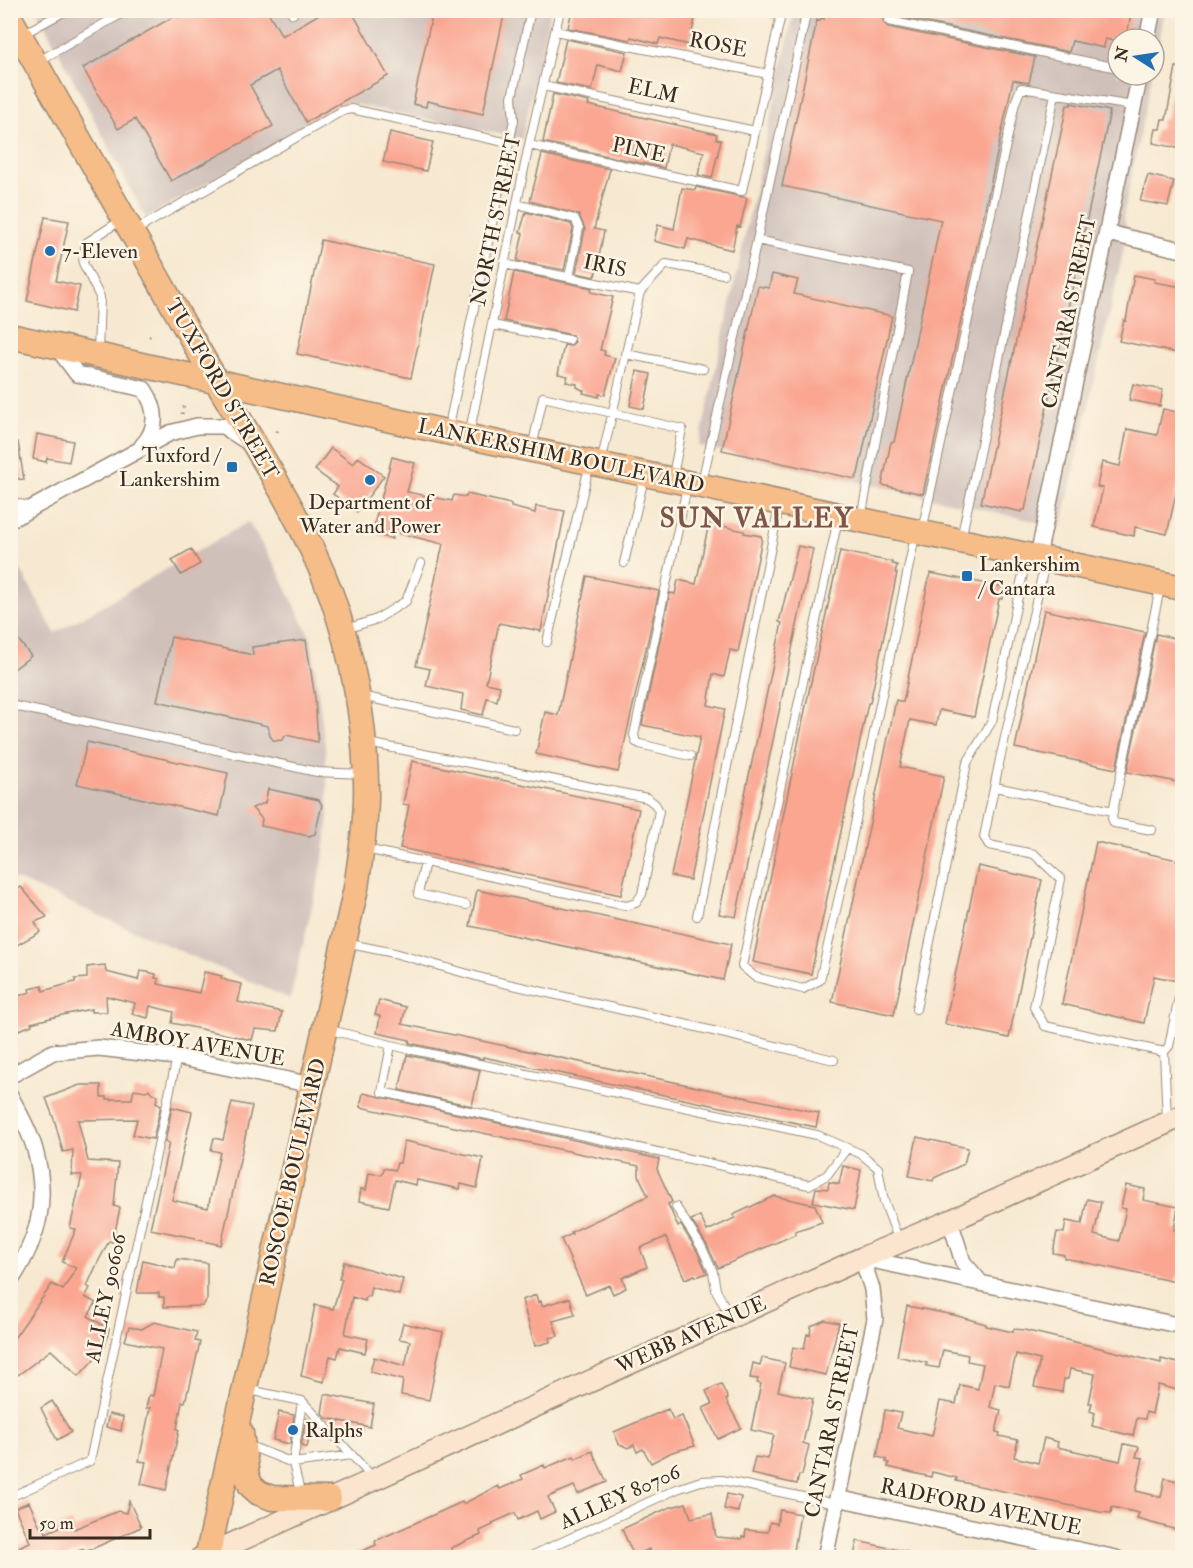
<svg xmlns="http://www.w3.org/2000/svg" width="1193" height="1568" font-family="'IM FELL Double Pica',serif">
  <rect width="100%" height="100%" fill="#fcf5e5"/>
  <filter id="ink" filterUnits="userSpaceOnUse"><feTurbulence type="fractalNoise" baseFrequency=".0167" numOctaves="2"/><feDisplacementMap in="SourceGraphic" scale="12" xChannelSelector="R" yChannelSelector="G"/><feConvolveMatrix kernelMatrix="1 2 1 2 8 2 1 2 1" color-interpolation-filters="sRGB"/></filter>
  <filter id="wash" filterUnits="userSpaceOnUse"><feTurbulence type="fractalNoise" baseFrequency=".008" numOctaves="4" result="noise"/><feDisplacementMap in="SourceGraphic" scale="24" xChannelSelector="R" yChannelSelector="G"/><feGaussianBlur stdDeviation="1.35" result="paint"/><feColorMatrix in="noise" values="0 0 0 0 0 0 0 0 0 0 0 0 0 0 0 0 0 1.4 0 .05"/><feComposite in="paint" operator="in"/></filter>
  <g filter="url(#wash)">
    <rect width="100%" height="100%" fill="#f7e9d1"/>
    <path fill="#cfc0ba" d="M37,11h513l-28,128 -174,-36 -202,115z
      M794,11h371l-11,55v-27h-36v36h34l-29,142 5,13 -67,297 -362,-81z
      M248,522l29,47 34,70 14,106 4,73 -7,47 -32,134 -279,-122 -1,-327 45,83z"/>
    <g id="blocks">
      <path fill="#faa691" d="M190,10h77l15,26 44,-26h25l37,66 -82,46 -29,-52 -27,15 23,41 -102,55 -36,-62 -17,10 -35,-61 95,-54 1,3z
        M433,10h72l-22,104 -56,-13 -1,6 -13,-3z
        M572,10h125l-8,35 -29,-7 -2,6 -27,-7 -1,3 -62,-12z
        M825,10h307l-6,29h-8v3l-13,-3 -1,9 -32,-7 -3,11 -179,-37 -7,4 1,4 4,4 147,30 -6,26 -16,-3 -90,414 -41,-9 9,-43h3l47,-222 -159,-34 35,-166 3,1 1,-3 3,1z
        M566,39l61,13 -5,19 -24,-6 -6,25 -36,-7z
        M1176,67h6v82l-29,-6 3,-14h4l2,-10 4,1z
        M553,94l36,8 -1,3 4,1 125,28 -1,5 5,1 -9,38 -14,-3 6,-23 -35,-8 -5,24 -121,-26z
        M1071,103l39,8 -85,399h-3v2l-41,-9 86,-398h4z
        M390,132l43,10 -7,29 -43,-9z
        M542,154l68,15 -16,60 10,2 -9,46 -19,-4 9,-44 -6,-14 -49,-14z
        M1148,175l26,6 -6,25 -28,-5z
        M696,187l51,11 -7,29 -3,-1 -5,24 -44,-11 -3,10 -31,-8 4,-16 16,4 8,-41 13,2z
        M526,212l45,12 2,5 -9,41 -47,-9 6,-28 -3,-1z
        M45,217l24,4 -13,60 24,5 -6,26 -47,-11z
        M321,240l114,24 -24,114 -114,-24z
        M514,272l78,16 -1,4 22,5 -13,53 5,1 -1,4 11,3 -10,37 -6,-1v3l-16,-4 1,-2 -7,-4v-3l-11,-2 2,-6 -10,-2 6,-29 6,1 5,-4 -3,-7 -68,-14z
        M772,274l26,6 -4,14 98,22 -34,158 -3,5 -133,-29 36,-164 11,2z
        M1134,275l21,4 -1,3 28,5v67l-63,-13 5,-21 2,1z
        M637,371l14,3 -7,35 -14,-3z
        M1133,384l30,6 -3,16 -31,-6z
        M1163,409l19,4v73l-4,-1 -11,49 -32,-7 -1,9 -40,-9 9,-39 -6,-1 5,-25 18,4 7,-37 30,6z
        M37,434l36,7 -4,21 -22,-4 -1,4 -13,-3z
        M18,442l6,38 -14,-3v-34z
        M331,448l22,16 5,-7 26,19 -27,36 -24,-18 5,-7 -23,-17z
        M392,457l23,6 -8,29 45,9 2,-6 12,2 1,-3 44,10v3l24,6 1,-7 29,5 -24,120 -42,-8 -13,60 14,3 -3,15 -10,-3 -4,17 -22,-5 2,-16 -37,-8 4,-17 -14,-3 27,-122 -49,-12 -2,7 -20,-6z
        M709,523l35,8v2l17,3 1,3 -24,113 -8,-2 -6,27 -11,-3 -5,31 17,4 -35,171 -19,-4 29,-139 -58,-12 28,-132 5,1 3,-14 18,4z
        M798,546l15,3 -77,368 -17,-3 63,-291 -3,-1z
        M191,549l9,15 -19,11 -9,-15z
        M840,551l52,11v2l5,1 -2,8h2l-27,130h-2l-57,271 -58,-12 56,-271z
        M930,573l74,14 -2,12h-3l-25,118 -35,-7 -3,15 -26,-5 -10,47 44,9 -50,239 -62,-13 64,-302 7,2z
        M587,576l72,15 -41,181 -82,-18 9,-42 13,3z
        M1044,610l101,22 -29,137 -101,-21z
        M10,629l21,27 -21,16z
        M1156,634l26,6v143l-55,-11z
        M171,637l82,18 -1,-8 54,-7 9,58 3,44 -32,-7 -4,5 -8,1 -4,-5 -2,-10 -111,-25z
        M87,742l141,31 -9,43 -142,-32z
        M412,761l227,48 -18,86 -221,-47 9,-43 -6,-1z
        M268,789l51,11 3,5 -7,29 -6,2 -48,-10 1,-7 -10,-11 13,-5z
        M1096,842l86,19v121l-28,-6 -10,47 -82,-19z
        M978,866l64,14 -33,158 -64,-14z
        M21,887l26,30 -12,5 5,10 -30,17v-53z
        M477,890l254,54 -8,36 -253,-54z
        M105,965l1,7 32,8 2,-9 7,1 9,2 -1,4 4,1 -1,5 41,9 5,-21 18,4 -1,2 7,3 14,3 -4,18 44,10 -4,19 -23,-2 -3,11 -80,-17 2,-11 -24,-6 -2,12 -16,-4 3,-11 -29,-7 1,16h-16v-3l-29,6 -31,8 1,2 -13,5 -4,-11 -5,2v-22l20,-7 -1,-3 13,-3 1,5 32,-9v-3l12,-1v-11z
        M379,1000l27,7 -4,17 417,89 -3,14 -333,-70v2l-74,-16 1,-3 -33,-7 3,-17 -5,-1z
        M407,1055l73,15 -8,36 -73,-16z
        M80,1085h21v12h6v2h4l1,2v-2h20l2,-10 12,2 3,-2 3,5 6,1 -2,7 5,3 -8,34 -20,-4 4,-16 -59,1 10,41 30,2 -4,43 6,2 -7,34 -4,-1 -12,23 -10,22 3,2 -5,9 11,6 -8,13 21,13 -4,18 -26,29 -28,-26 -33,25 -8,-9v-22l42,-60 11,6 13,-22 -14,-6 14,-33 -6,-1 12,-53h-10l1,-25 -10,2 -8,-30 -9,-24z
        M363,1093l296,66 -2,10 15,33 -4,2 10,23 3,-2 16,26 10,22 -11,4 -1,-2 -10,4 -19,-42 -26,11 7,19 -25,11 4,10 -13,6 -4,-9 -23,10 -25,-56 11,-5 -1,-2 77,-36 -9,-20v-10l-279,-59z
        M232,1102l20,4 -31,139 -27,-6 1,-1 -45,-9 19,-86 -4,-1 7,-35 20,5 -20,88 36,8 12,-56 -9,-2 3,-12 9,2z
        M917,1137l51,11 -4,16 -30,14 -1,3 -24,-5z
        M404,1141l79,17 -6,30 -16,-4 -1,5 -43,-9 -1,5 -21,-5 -6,27 -30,-6 2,-12 5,1 3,-17 13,2 2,-7 11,2 2,-7h3z
        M843,1166l18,4 -7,40 -41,-8 3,-14 12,1 1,-7 10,2z
        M1126,1185l19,4 -2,11 35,7 -4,23 8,1v45l-5,-1 -1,7 -112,-24v-3l-11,-2 4,-21 7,1 2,-12 16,3 5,-25 14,3 -7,33 25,6 7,-32 -5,-1z
        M774,1196l41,9 7,17 -27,9 1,3 -78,34 -11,-23 -16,-25 9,-4 7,15 28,-13 -2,-3z
        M177,1259l30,4v36l-4,7 -39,1v-10h-5v-4h-22l6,-33 32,8z
        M344,1262l59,17 -4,16 -28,-8 -2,10 -3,-1 -1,5 -13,-4 -7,37 23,5 -3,14 -25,-6 -3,11 -7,-2 -6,26 -23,-6 14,-71 18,4 9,-30h-3z
        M536,1295l2,7 3,-1 1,5 28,-8 5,17 -22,6 5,15 -9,2 1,4 -15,4 -13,-46z
        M907,1306l47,9 32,9v2l27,6 1,-3 10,1 47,11 90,22v-4l21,5v27l-24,-6 -6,29 -6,-2 -1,7 -8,-1 -4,18 -41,-10 3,-13 -5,-2 2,-8h-3l6,-29 -25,-5 -2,10h-4l-2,13 -28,-5 6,-27 -24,-6 -7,32 -14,-3 -5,24 11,3 -5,22 4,1 -1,3 19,4 -4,17 24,6 6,-25 14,4 -1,5 63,14 4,-17 15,3 -3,10 7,1 -7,33 25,6 4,-19 17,4v41l-1,8 -44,-12 2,-6 -27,-6 -1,6 -11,-1 -144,-31 1,-3 -25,-6 -1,5 -43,-10 1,-4 -3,-1v-3l-9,-2 8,-47 16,3 -4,15 35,8 8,-35 16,3 4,-19 18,4 5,-25 -16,-3 1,-6 -25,-5 -4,18 -13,-2 1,-3 -30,-7z
        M825,1320l14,3 -13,52 -37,-8 4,-20 11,2 3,-15 3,1 1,-9z
        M154,1322l43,10 -2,9 5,1 -11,48h-1l-3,12h-3l-5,27 2,1 -13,60 -25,-6 5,-22 -7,-1 11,-53h-4l3,-13 4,1 9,-47 -37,-8 4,-14 13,2z
        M403,1323l40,9 -14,68 -28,-5 2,-15 -33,-8 4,-15 31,9 5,-25 -11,-2z
        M762,1358l23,5 -7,28 35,8 -10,44 6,2 -7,30h-3l-2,9 -46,-10 4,-17 13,2 6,-24 -23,-5 10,-46 -4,-1 1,-4 -8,-1 3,-15 7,2z
        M721,1384l7,15 -2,1 15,28 -23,11 -15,-31 9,-4 -6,-13z
        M325,1394l49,10 -4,23 -44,-9 -4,-5z
        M52,1401l19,31 -14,8 -16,-32z
        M668,1409l5,10 9,-3 13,30 -23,6 -21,11 -8,-14 -6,3 -3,-7 -6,3 -9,-4 -5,-12z
        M279,1412l15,3 -4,29 -17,-4z
        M109,1414l14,3 -2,14 -15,-4z
        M306,1418l7,4 -6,26 -6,-2z
        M592,1451l15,31 -29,12 -4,-8 -26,11 7,15 -15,7 -3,-8 -19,9 -3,-7 -23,10 1,2 -13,6 1,4 -30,13 4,9h-107l28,-12 -1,-4 87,-39 1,2 35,-18 2,3 23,-10 -2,-4 23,-10 1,3 29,-12 1,3z
        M727,1494l14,3 -3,15 -14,-3z
        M129,1501l12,26 -56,25 -2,-3 -18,8h-55v-6l20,-9 -15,-34 14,-6 12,27 3,-1 2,5 25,-11 3,7 44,-18 8,2z
        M686,1503l5,15 21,-4 4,23 26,2v-2h3l1,-7 22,2 2,-10 7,2 3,-14 20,4 -7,43h-140l-4,-8 -15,7 -12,-27 46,-21z
        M857,1541l51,11 -1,5h-53z"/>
    </g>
  </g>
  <g filter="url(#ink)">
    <use href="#blocks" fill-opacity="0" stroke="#998a78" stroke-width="1.5"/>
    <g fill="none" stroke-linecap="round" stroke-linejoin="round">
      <defs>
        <path id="lane" d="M290,10l3,4
          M757,10l24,6
          M889,21l229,47
          M555,31l213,43
          M23,34l44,-24
          M37,62l91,-52
          M543,86l212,45
          M529,145l213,46 40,-181
          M517,204l58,15 4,9 -10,49
          M136,230l206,-119 9,-2 158,34
          M757,240l50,-230
          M504,264l136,28
          M640,292l26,-28 57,10
          M493,325l76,15
          M98,351l2,-54 -17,-34 3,-20 34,-22
          M625,354l78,15
          M448,430l66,-310 -2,-23 19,-87
          M469,435l60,-290 31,-135
          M532,448l11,-51 139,32 -9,47
          M601,463l39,-171
          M702,482l55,-242 151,32 -47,246
          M687,487l-53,248 2,7 4,2 50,12
          M10,502l23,5
          M838,519l-96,447 13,11 48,12 17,-9 29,-127 66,-317
          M922,531l93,-428 6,-15 112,18
          M961,539l94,-445
          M624,563l20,-85
          M1045,563l-45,196 -16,78 5,8 45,9 27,25 -27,128 11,19 119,26 5,-6 11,-54 2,1
          M346,629l31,-10 29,-18 15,-38
          M547,642l42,-175
          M361,696l153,33
          M10,705l307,67 45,2
          M995,787l118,24 47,-223
          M1113,811l-1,7 2,5 38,7
          M366,849l260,57 10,-3 6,-9 17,-83 -4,-7 -8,-6 -279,-55
          M425,862l-7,32 48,11
          M697,916l82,-409
          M345,943l49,10 92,26 198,45 150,36
          M916,1009l51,-246 25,-42 34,-162
          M326,1029l82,20 409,86 44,19 17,14 6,33 15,40
          M391,1045l-9,47 427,93 18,-10 20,-27
          M1164,1052l3,68
          M676,1207l26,41 11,24 3,18 14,26
          M249,1390l53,11 71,77
          M247,1445l46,18 59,-8
          M301,1496l-8,-33 9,-62
          M10,1497l80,-36 87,-404
          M527,1558l150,-69 24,-8 21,-1 114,24"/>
        <path id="street" d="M1147,39l6,-29
          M1107,233l75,17
          M56,346l21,28 67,15c13,19 15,39 -2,57
          M10,520l160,-87 27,-7h26l26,17
          M1038,556l102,-481
          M10,1076l43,-24 46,-4 78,9 135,28
          M10,1095c9,18 20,36 25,55 14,51 4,88 -25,132
          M950,1221l13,41 18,21
          M862,1258l320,68
          M837,1498l279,60
          M825,1558l50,-239 -3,-30 -10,-31"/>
        <path id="secondary" d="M201,1558l661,-300 88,-37 232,-105"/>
        <path id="primary" d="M10,18c64,112 127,223 190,335 45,79 99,156 131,241 21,59 34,126 35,189 1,35 -5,70 -10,105l-149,670
          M10,336l413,91 759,161
          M241,1433l6,43 4,10 8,7 13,5 57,1"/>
      </defs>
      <use href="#lane" stroke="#998a78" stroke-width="10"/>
      <use href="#street" stroke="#998a78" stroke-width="18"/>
      <use href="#secondary" stroke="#998a78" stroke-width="24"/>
      <use href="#primary" stroke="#998a78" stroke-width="27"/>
      <path stroke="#998a78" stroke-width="3" stroke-dasharray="1.5 4.5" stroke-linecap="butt" d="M149,336l6,1
        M182,414l2,-9
        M277,432l1,-6"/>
      <use href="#lane" stroke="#fff" stroke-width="8"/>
      <use href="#street" stroke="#fff" stroke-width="15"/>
      <use href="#secondary" stroke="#fce5cf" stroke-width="21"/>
      <use href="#primary" stroke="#f7bd88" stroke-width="24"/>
    </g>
  </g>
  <g fill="#1f6fb2" stroke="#fcf5e5" stroke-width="2">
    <circle cx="50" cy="251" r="6"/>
    <rect x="226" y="461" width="12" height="12" rx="3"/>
    <circle cx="370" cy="480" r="6"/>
    <rect x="961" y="570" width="12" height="12" rx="3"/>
    <circle cx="293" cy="1430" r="6"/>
  </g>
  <g text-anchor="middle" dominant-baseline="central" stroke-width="5" stroke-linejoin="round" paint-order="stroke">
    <g font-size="21" fill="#3b2a1e" stroke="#fcf5e5">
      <text transform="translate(718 45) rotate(11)">ROSE</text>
      <text transform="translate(653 91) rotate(12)">ELM</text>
      <text transform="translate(639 150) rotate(12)">PINE</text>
      <text transform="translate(496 220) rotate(-78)">NORTH STREET</text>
      <text transform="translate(605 266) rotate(12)">IRIS</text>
      <text transform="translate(1069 312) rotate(-78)">CANTARA STREET</text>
      <text transform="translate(222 389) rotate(60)">TUXFORD STREET</text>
      <text transform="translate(561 456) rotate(12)">LANKERSHIM BOULEVARD</text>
      <text transform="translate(198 1044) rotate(10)">AMBOY AVENUE</text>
      <text transform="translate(293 1172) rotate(-77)">ROSCOE BOULEVARD</text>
      <text transform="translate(106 1298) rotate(-78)">ALLEY 90606</text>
      <text transform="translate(691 1335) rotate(-24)">WEBB AVENUE</text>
      <text transform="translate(832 1421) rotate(-78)">CANTARA STREET</text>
      <text transform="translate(620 1497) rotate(-24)">ALLEY 80706</text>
      <text transform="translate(981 1507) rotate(12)">RADFORD AVENUE</text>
    </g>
    <g font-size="21" fill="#3b2a1e" stroke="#fcf5e5" text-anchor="start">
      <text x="62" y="251">7-Eleven</text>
      <text x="220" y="455" text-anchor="end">Tuxford /<tspan x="220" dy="24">Lankershim</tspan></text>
      <text x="370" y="502" text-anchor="middle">Department of<tspan x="370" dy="24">Water and Power</tspan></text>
      <text x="979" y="564">Lankershim<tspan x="979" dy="24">/ Cantara</tspan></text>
      <text x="305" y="1430">Ralphs</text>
    </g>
    <g font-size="27" font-weight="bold" letter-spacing="1.5" fill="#7e5546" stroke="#fcf5e5">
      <text x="757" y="518">SUN VALLEY</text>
    </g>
  </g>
  <rect width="1193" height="1568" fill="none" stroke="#fcf5e5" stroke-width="36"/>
  <g transform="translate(1136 57) rotate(282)"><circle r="28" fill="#fcf5e5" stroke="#afa495" stroke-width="1.5"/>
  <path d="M0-4.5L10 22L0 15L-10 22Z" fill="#1f6fb2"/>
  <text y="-9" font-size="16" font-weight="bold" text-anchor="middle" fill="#3b2a1e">N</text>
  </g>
  <path d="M30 1529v9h120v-9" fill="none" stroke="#3b2a1e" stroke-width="3"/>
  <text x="39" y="1529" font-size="18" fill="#3b2a1e" stroke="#fcf5e5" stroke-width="4.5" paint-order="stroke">50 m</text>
</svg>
